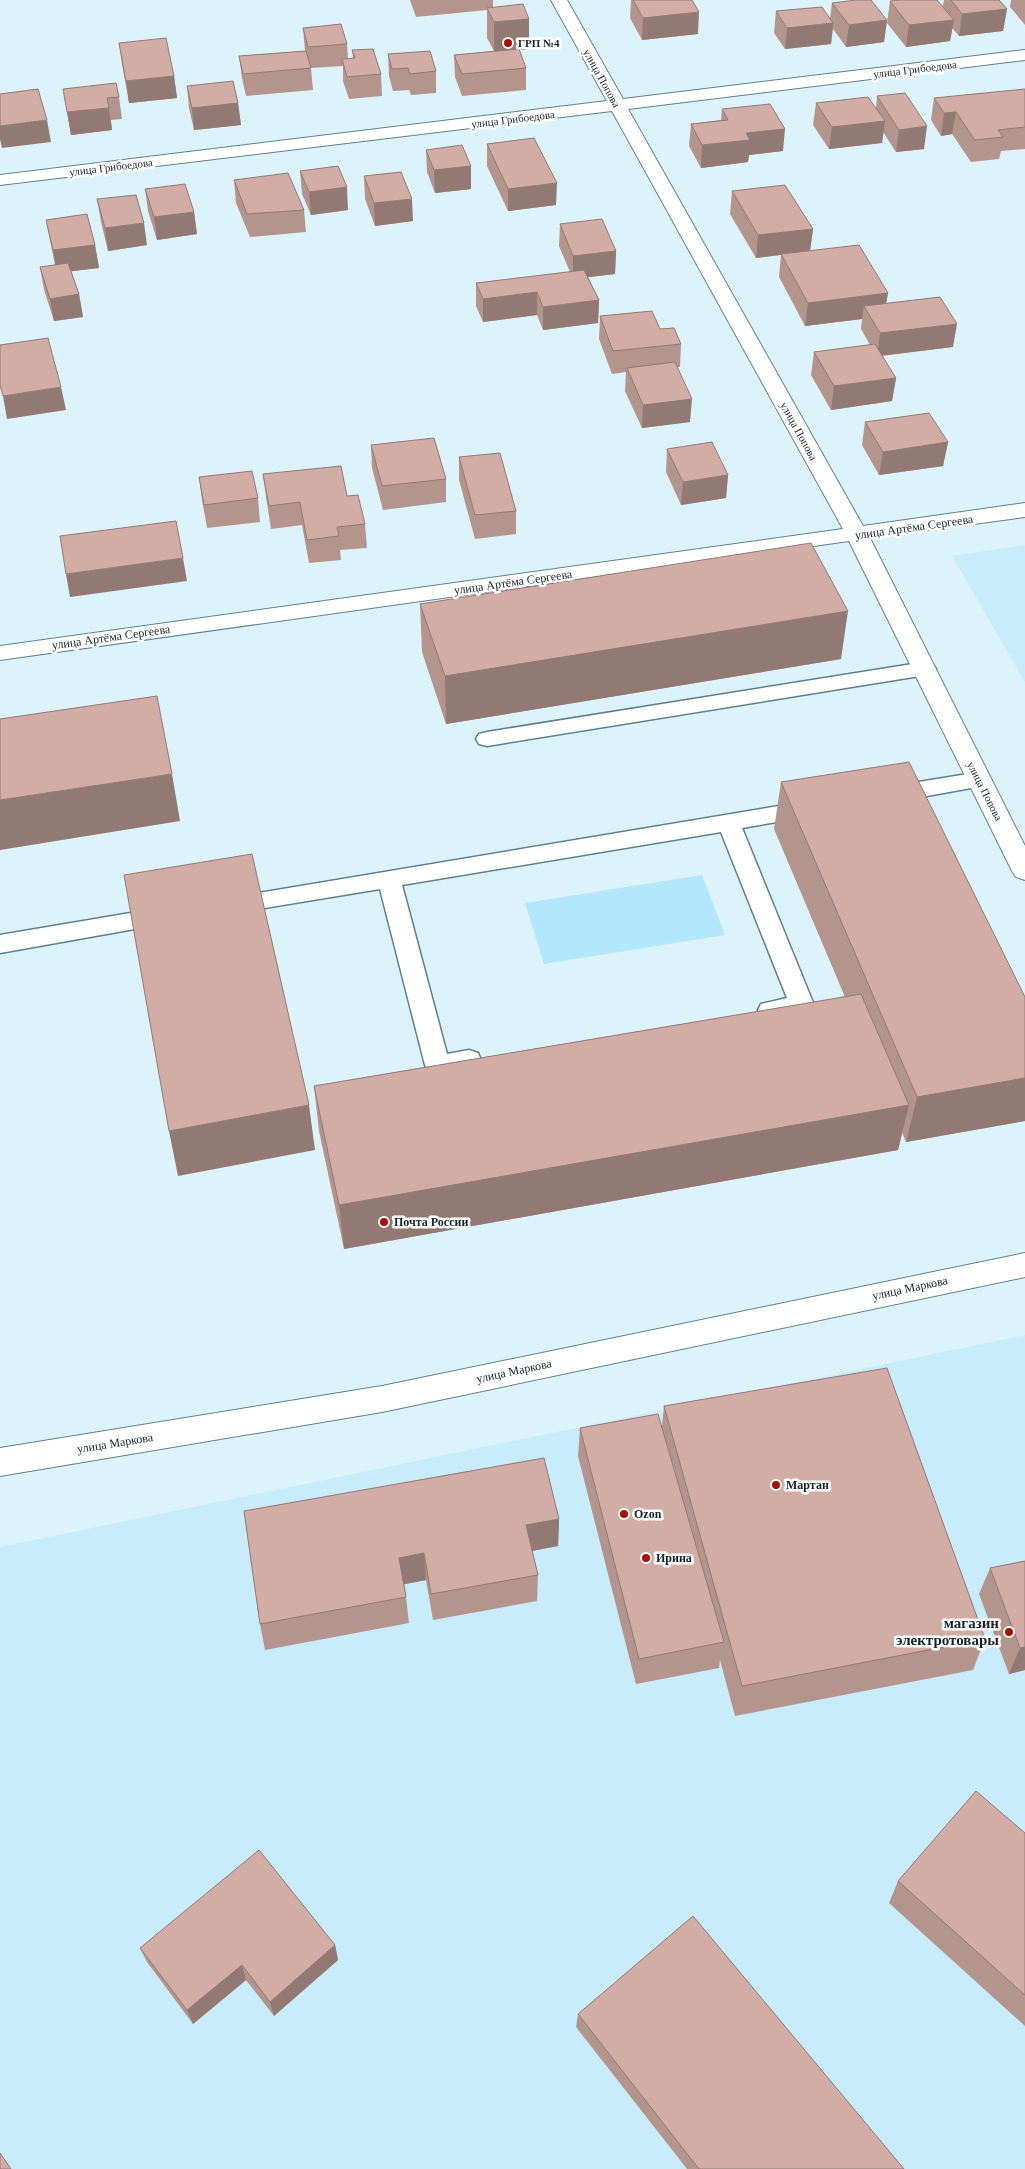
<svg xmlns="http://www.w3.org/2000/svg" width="1025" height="2169" font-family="'Times New Roman',serif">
  <rect width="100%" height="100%" fill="#ddf3fc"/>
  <path fill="#c8ecfb" d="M1025,545v137l-73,-126z
    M1025,1335v834h-1025v-622z"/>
  <path fill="#b2e7fd" d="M702,875l23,60 -181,29 -19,-61z"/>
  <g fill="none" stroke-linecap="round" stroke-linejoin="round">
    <defs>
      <path id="service" d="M925,662l7,2 4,5 -4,5 -445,72 -8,-2 -3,-5 3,-5 8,-2z
        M980,772l8,3 3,5 -3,5 -100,18 -8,-3 -3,-5 3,-5 8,-3z
        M809,801l8,2 3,6 -3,6 -75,13 72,177 -3,6c-15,5 -35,10 -50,5l-3,-6 3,-6 26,-6 -66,-166 -319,53 45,169 22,-4 9,3 3,7 -3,7 -41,8 -9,-3 -3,-7 -45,-176 -152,25 -8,-2 -4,-6 4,-6 8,-2z
        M166,907l8,3 4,6 -4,6 -174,31v-18z"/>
      <path id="minor" d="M551,0h16l56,99 402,-49v10l-397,49 235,417 162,-23v14l-155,21 155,308v34l-9,-3 -4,-6 -163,-330 -849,119v-14l843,-117 -231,-418 -612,74v-10l607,-74z
        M1025,1253v24l-643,135 -382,64v-28l382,-62z"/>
    </defs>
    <use href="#service" stroke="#5e808e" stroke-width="3"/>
    <use href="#minor" stroke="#5e808e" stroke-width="2"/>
    <use href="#service" fill="#fff" fill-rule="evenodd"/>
    <use href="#minor" fill="#fff" fill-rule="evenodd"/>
  </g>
  <path fill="#b4958e" d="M410,0h83v7l36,12v30l-10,1 7,18v22l-64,6 -7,-19 -1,-22 40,-4 -7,-13v-28l-71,7z
    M631,0h61l6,34 -56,6 -12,-22z
    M944,0h55l8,9 -4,22 -44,5 -7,-8 -2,13 -44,6 -19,-24 3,-22 53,6z
    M1011,0h14v25l-15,-18z
    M832,3l55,17 -3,22 -38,5 -13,-18 -2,15 -46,5 -11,-16 2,-22 54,7z
    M303,28l44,16 1,15 5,-1 -1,-8 29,24 1,22 -33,3 -6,-18v-15l-32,2 2,22 -67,6 -4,-18 -3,-22 66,-5z
    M119,43l55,33 3,22 -48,5 -7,-39z
    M388,54l48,17v22l-25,2 -2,-5 -16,1 -4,-15z
    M187,86l51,17 3,22 -47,5 -5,-22z
    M63,89l56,8 3,22 -11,1 1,10 -41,5z
    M1025,89v60l-24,2 -2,8 -28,3 -19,-28 -11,2 -10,-16 3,-22z
    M877,96l47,53 -28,3 -13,-20 -1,11 -53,6 -16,-24 3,-22 60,5z
    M722,109l61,42 -34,4 -1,7 -47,6 -12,-22 2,-22 30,-4z
    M487,144l69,61 -48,6 -21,-45z
    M426,150l45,16v23l-36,4 -8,-21z
    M300,171l48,39 -37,5 -9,-21z
    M364,176l49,45 -38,5 -10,-27z
    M234,180l70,30 2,22 -56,5 -14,-34z
    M145,189l49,23 3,22 -40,6 -9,-29z
    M732,191l81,38 -3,22 78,42 -2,10 67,44 -71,9 14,22 -4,23 -61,9 -20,-35 3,-23 56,-7 -9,-16 1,-10 -57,7 -26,-49 2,-22 -25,3 -26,-44z
    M97,199l50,46 -39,6 -7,-29z
    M46,220l49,25 4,23 -28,3 8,23 4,23 -29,4 -10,-31 -4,-23 15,-2z
    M560,224l56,27 -1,23 -27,3 11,23 -1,23 -55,7 -6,-15 -54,7 -7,-16v-23l94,-11 -11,-26z
    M600,316l60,13 21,15 -1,23h-3l13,55 -48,6 -17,-37 1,-19 -14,2 -13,-35z
    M865,422l83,20 -5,24 -64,9 -17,-30z
    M371,445l75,34v23l-63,8 -11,-42z
    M667,449l61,26 -2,23 -45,7 -15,-33z
    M459,457l57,54v23l-41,5 -16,-59z
    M263,474l84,22 18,28 2,24 -27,2 1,10 -32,3 -7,-38 -31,4 -5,-32z
    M199,477l59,21 2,24 -53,6 -5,-28z
    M420,604l421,55 -395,65 -24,-72z
    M781,782l244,215v124l-119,21 -4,-10 -4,18 -554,99 -25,-118 -5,-45 531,-89 -71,-168z
    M664,1406l321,233 -12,31 -238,46 -15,-56 -1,8 -83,16 -58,-228 2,-28 82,-3z
    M244,1511l315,8 -1,27 -26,5 6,24 -1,26 -104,19 -7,-40 -22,4 2,13 3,26 -144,27 -5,-26z
    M1025,1561v109l-16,4 -30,-80 11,-26z
    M1025,1833v193l-136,-123 9,-22z
    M335,1945l3,15 -64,56 -28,-36 -53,44 -46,-62 -7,-14z
    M578,2014l326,155h-217l-111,-142z"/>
  <path fill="#927974" d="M1007,9l-4,22 -44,5 3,-22z
    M699,12l-1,22 -56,6 1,-22z
    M529,19v30l-35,4v-31z
    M887,20l-3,22 -38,5 3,-22z
    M954,20l-4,21 -44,6 3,-22z
    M833,23l-2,21 -46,5 2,-21z
    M174,76l3,22 -48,5 -3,-22z
    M238,103l3,22 -47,5 -2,-22z
    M109,108l3,22 -41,5 -4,-23z
    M956,112l-4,22 -11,2 3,-23z
    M47,120l4,22 -49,6 -2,-9v-13z
    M885,121l-3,22 -53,6 3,-22z
    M927,126l-3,23 -28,3 3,-22z
    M785,129l-2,22 -34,4 -1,7 -47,6 1,-23 44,-12z
    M471,166v23l-36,4 -1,-23z
    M557,183l-1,22 -48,6v-22z
    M347,187l1,23 -37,5 -2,-23z
    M412,199l1,22 -38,5 -1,-23z
    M194,212l3,22 -40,6 -3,-23z
    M144,223l3,22 -39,6 -3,-23z
    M813,229l-3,22 -54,7 2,-23z
    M95,245l4,23 -42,5 -4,-23z
    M616,251l-1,23 -42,5v-23z
    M537,292v23l-54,7v-23z
    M888,293l-4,23 -20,-10 -2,13 -57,7 3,-23z
    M79,294l4,23 -29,4 -4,-22z
    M599,300l-1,23 -55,7v-23z
    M957,324l-4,23 -76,9 3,-23z
    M896,378l-4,23 -61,9 3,-24z
    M61,387l5,23 -59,9 -4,-23z
    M692,399l-2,23 -48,6 1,-23z
    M948,442l-5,24 -64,9 4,-23z
    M728,475l-2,23 -45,7 2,-23z
    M183,558l4,23 -117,16 -4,-23z
    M848,611l-7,48 -395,65 -1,-48z
    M172,774l8,47 -180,29v-50z
    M1025,1078v43l-119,21 11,-45z
    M309,1105l6,45 -137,26 -9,-45z
    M909,1105l-11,45 -554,99 -5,-44z
    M559,1519l-1,27 -32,6v-27z
    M424,1553l2,27 -25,5 -2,-27z
    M1025,1647v23l-16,4 11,-26z
    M335,1945l3,15 -64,56 -4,-14z
    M242,1965l4,15 -53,44 -6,-14z"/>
  <path fill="#d1ada5" stroke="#927974" d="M633,0h59l7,12 -56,6z
    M856,0h15l16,20 -38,5 -17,-22z
    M900,0h37l17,20 -45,5 -19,-24z
    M951,0h48l8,9 -45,5z
    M523,4l6,15 -35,3 -7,-14z
    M822,7l11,16 -46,5 -11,-17z
    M341,24l6,20 -39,3 -5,-19z
    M166,38l8,38 -48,5 -7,-38z
    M373,49l8,25 -34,3 -5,-18 13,-1 -3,-8z
    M519,49l7,19 -64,6 -8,-19z
    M306,51l5,17 -68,6 -4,-18z
    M430,51l6,20 -26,3 -2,-6 -16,1 -4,-15z
    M233,81l5,22 -46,5 -5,-22z
    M116,83l3,14 -12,1 2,10 -42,4 -4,-23z
    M38,89l9,31 -47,6v-32z
    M1025,89v38l-27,3 5,7 -28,3 -19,-28 -12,1 -10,-15z
    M905,93l22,33 -28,4 -22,-34z
    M868,97l17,24 -53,6 -16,-24z
    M770,104l15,25 -39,4 4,7 -48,5 -11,-21 37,-4 -6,-11z
    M534,138l23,45 -49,6 -21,-45z
    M462,145l9,21 -37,4 -8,-20z
    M338,166l9,21 -38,5 -9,-21z
    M401,172l11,27 -38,4 -10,-27z
    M288,173l16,37 -57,4 -13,-34z
    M185,184l9,28 -40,5 -9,-28z
    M785,185l28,44 -55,6 -26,-44z
    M136,195l8,28 -39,5 -8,-29z
    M87,214l8,31 -42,5 -7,-30z
    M602,219l14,32 -43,5 -13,-32z
    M859,245l29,48 -80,10 -27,-49z
    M68,263l11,31 -29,5 -10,-32z
    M584,270l15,30 -56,7 -6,-15 -54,7 -7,-16z
    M940,297l17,27 -77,9 -16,-27z
    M652,311l8,18 14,-1 7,16 -68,7 -13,-35z
    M48,338l13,49 -58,9 -3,-11v-40z
    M875,344l21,34 -62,8 -20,-34z
    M675,362l17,37 -49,6 -16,-37z
    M929,413l19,29 -65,10 -18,-30z
    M434,438l12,41 -64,7 -11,-41z
    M712,442l16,33 -45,7 -16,-33z
    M500,453l16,58 -41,4 -16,-58z
    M341,466l6,30 11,-1 7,29 -28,3 2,9 -32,4 -7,-38 -31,4 -6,-32z
    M252,471l6,27 -54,7 -5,-28z
    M176,521l7,37 -117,16 -6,-38z
    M811,543l37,68 -403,65 -25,-72z
    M157,696l15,78 -172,26v-81z
    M909,762l116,235v81l-108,19 -136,-315z
    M252,854l57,251 -140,26 -45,-256z
    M861,994l48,111 -570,100 -25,-119z
    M887,1368l98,271 -243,47 -78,-280z
    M658,1414l66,228 -85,17 -59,-231z
    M544,1458l15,61 -33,6 12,50 -107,19 -7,-41 -25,5 7,39 -146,27 -16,-113z
    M1025,1561v86l-5,1 -30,-80z
    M976,1791l49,42v162l-127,-114z
    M259,1850l76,95 -65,57 -28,-37 -55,45 -47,-62z
    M693,1916l211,253h-205l-121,-155z
    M0,2153l11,16h-11z"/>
  <g fill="#a51200" stroke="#fff" stroke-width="2">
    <circle cx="508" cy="43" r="5"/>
    <circle cx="384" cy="1222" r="5"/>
    <circle cx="776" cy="1485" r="5"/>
    <circle cx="624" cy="1514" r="5"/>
    <circle cx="646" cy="1558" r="5"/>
    <circle cx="1009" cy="1632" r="5"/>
  </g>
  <g text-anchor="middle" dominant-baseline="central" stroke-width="5" stroke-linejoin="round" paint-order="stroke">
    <g font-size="11" font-weight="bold" fill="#152329" stroke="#fff" text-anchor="start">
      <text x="518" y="43">ГРП №4</text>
    </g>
    <g font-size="11" fill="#152329" stroke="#fff">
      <text transform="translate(915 69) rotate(-7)">улица Грибоедова</text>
      <text transform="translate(602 78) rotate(61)">улица Попова</text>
      <text transform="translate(513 119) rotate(-7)">улица Грибоедова</text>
      <text transform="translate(111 167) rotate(-7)">улица Грибоедова</text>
      <text transform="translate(799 431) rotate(61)">улица Попова</text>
      <text transform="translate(985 791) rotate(63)">улица Попова</text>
    </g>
    <g font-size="12" fill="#152329" stroke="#fff">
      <text transform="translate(914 527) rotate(-8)">улица Артёма Сергеева</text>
      <text transform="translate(513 582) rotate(-8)">улица Артёма Сергеева</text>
      <text transform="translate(111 637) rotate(-8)">улица Артёма Сергеева</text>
      <text transform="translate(910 1288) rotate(-12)">улица Маркова</text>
      <text transform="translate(514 1371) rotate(-12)">улица Маркова</text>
      <text transform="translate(115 1443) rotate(-9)">улица Маркова</text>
    </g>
    <g font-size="12" font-weight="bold" fill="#152329" stroke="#fff" text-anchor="start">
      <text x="394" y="1222">Почта России</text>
      <text x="786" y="1485">Мартан</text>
      <text x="634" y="1514">Ozon</text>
      <text x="656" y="1558">Ирина</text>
    </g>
    <g font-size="15" font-weight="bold" fill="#152329" stroke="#fff" text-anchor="end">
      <text x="999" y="1623">магазин<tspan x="999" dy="17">электротовары</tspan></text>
    </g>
  </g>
</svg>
